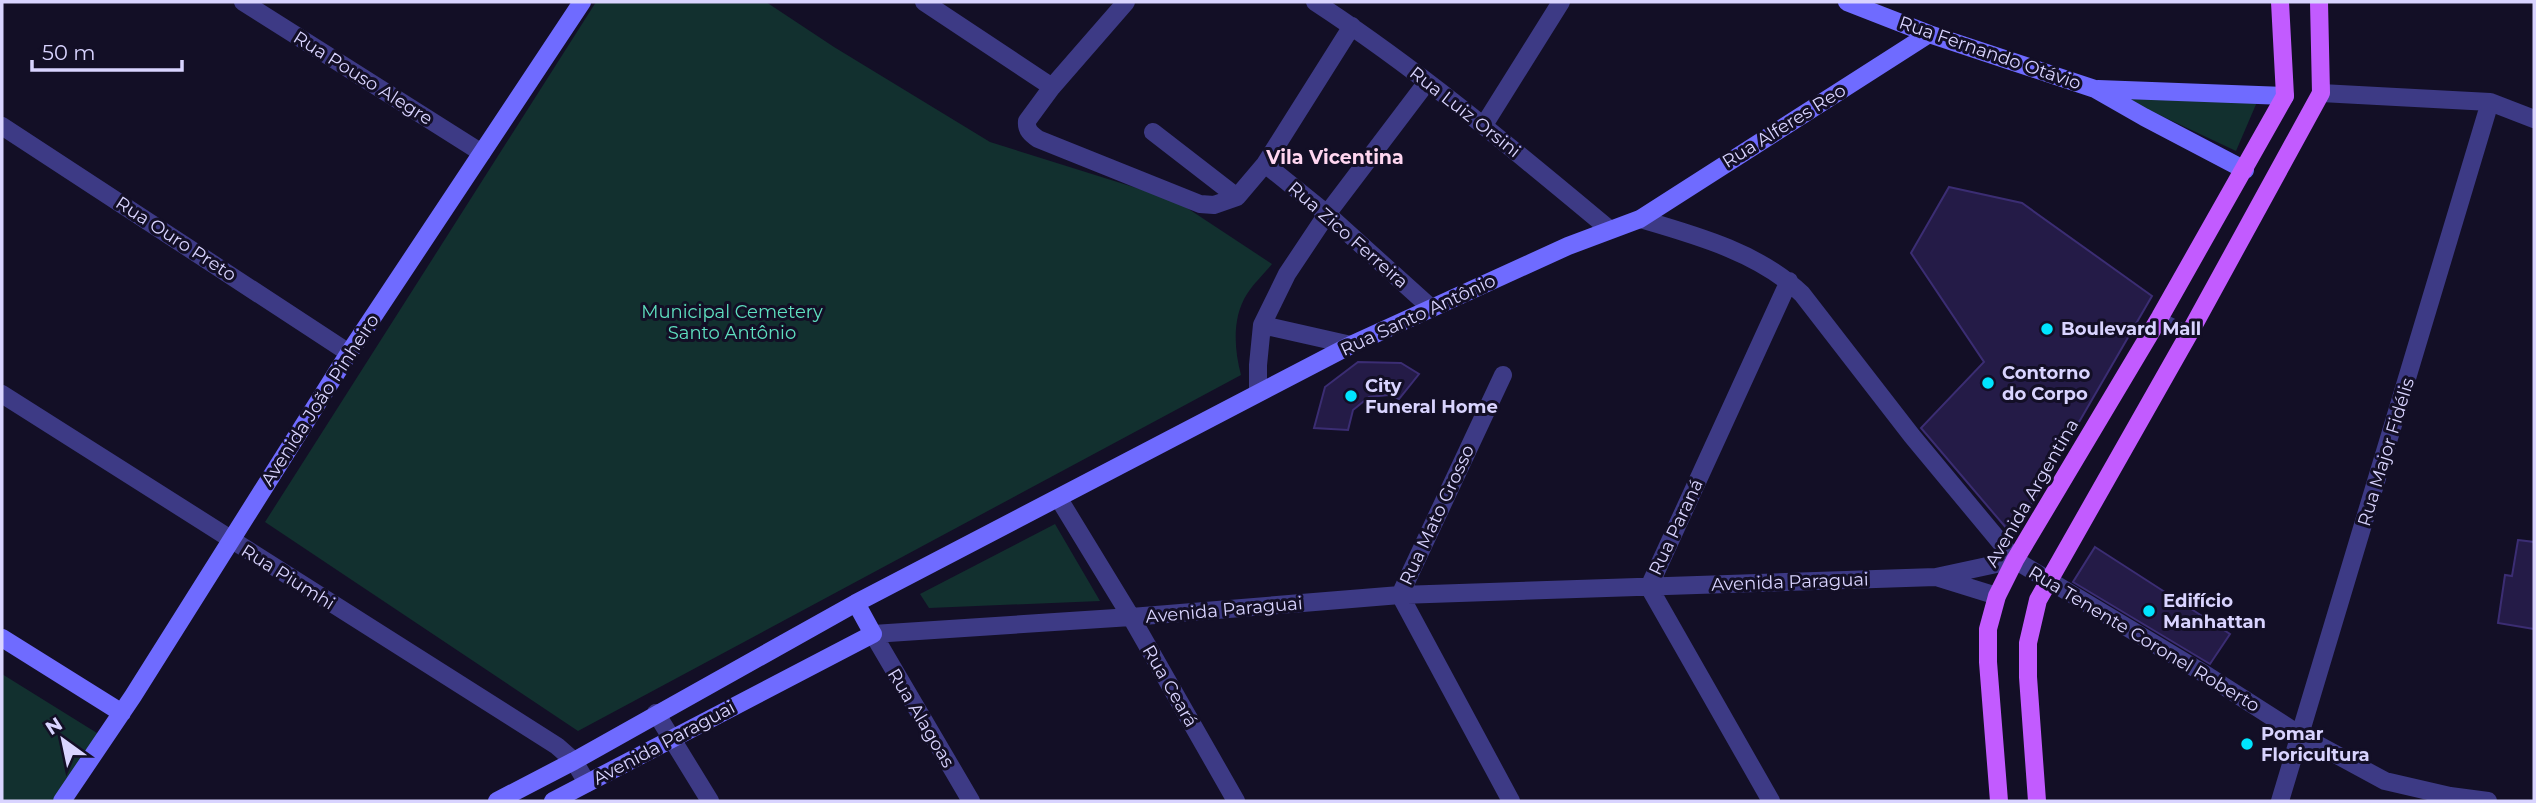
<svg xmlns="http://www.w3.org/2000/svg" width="2536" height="803" font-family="Montserrat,sans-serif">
  <rect width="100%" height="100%" fill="#130f26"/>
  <path fill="#12302f" d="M596,2h170l68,45 156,95 185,58 97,64c-8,10 -18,19 -25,30 -15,23 -13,55 -6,81l-663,356 -313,-209z
    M2117,95l140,7 -21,49z
    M1055,524l45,77 -171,7 -9,-14z
    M2,674l103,64 -45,63h-58z"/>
  <path fill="#241b47" stroke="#3b2d73" stroke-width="2" d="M1949,187l73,16 130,93 -139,240 -92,-108 63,-66 -73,-109z
    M1358,362l43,1 18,11 -20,25 -10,-4 -20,2 -16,13 -5,20 -34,-2 11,-41z
    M2518,540l16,2v87l-36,-6 7,-48 7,1z
    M2095,547l135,87 -20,30 -137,-82z"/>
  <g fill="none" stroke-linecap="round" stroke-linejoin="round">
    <path stroke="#3d3a85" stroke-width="10" d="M2160,317l30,15"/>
    <path stroke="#3d3a85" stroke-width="18" d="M243,2l239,151
      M924,2l128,85
      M1126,2l-74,85 -25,34c-1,9 4,13 11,18l162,65 14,1 23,-8 28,-33 87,-138
      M1315,2c104,68 199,148 294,227
      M2321,93l169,9 44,17
      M1484,125l77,-123
      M2,126l347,227
      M1153,132l84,65
      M1265,164l62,50 103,93
      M1640,219c55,16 120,34 162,75l110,142 103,124 193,116 92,59 85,46 65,15 38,5
      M1262,325l89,20
      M1503,375l-103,220 111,206
      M1258,392v-27l4,-40 25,-51 40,-60 100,-132
      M2,394l555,352 17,15 13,22
      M1059,499l72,118 105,184
      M1939,578l58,18
      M656,713l54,88
      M971,801l-98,-167 258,-17 269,-22 536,-18 79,-17
      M1771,801l-122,-214 140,-306
      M2280,801l210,-699"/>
    <path stroke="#6f6bff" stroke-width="18" d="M1847,2l82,32 166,55 49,28 101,53
      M2098,89l187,7
      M2,638l120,75
      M62,801l71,-105 216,-343 233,-351
      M497,801l77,-40 282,-158 495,-258 217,-99 72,-27 289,-185
      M553,801l320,-167 -17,-31"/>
    <path stroke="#c25bff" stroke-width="18" d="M1999,801l-11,-139v-33l9,-33 18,-36 145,-243 125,-221 -5,-94
      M2037,801l-9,-124v-34l10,-43 152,-268 131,-239 -2,-91"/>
  </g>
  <g fill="#00e5ff" stroke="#130f26" stroke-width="2.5">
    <circle cx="2047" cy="329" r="7"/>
    <circle cx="1988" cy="383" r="7"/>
    <circle cx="1351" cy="396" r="7"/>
    <circle cx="2149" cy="611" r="7"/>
    <circle cx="2247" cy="744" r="7"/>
  </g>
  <g text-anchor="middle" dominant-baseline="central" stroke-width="6" stroke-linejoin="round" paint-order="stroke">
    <g font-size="18" fill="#d9d4ff" stroke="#130f26">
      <text transform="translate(1990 53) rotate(19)">Rua Fernando Otávio</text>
      <text transform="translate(363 78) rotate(32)">Rua Pouso Alegre</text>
      <text transform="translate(1465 112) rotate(38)">Rua Luiz Orsini</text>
      <text transform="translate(1784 126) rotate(-32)">Rua Alferes Reo</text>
      <text transform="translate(1348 235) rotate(41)">Rua Zico Ferreira</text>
      <text transform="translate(176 239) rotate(33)">Rua Ouro Preto</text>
      <text transform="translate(1418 315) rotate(-25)">Rua Santo Antônio</text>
      <text transform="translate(320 400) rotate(-57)">Avenida João Pinheiro</text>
      <text transform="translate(2386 452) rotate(-73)">Rua Major Fidélis</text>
      <text transform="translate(2032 493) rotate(-60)">Avenida Argentina</text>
      <text transform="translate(1437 515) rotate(-65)">Rua Mato Grosso</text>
      <text transform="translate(1676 527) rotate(-65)">Rua Paraná</text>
      <text transform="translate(288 577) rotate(32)">Rua Piumhi</text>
      <text transform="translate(1790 582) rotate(-2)">Avenida Paraguai</text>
      <text transform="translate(1224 610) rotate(-5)">Avenida Paraguai</text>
      <text transform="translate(2144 639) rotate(31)">Rua Tenente Coronel Roberto</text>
      <text transform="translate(1170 686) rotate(60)">Rua Ceará</text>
      <text transform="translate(921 718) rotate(59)">Rua Alagoas</text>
      <text transform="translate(664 743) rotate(-28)">Avenida Paraguai</text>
    </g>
    <g font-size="18" fill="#5fe0c0" stroke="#130f26">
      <text x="732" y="312">Municipal Cemetery<tspan x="732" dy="21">Santo Antônio</tspan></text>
    </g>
    <g font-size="18" font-weight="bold" fill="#d9d4ff" stroke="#130f26" text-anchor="start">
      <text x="2061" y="329">Boulevard Mall</text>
      <text x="2002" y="373">Contorno<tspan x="2002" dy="21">do Corpo</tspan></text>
      <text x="1365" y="386">City<tspan x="1365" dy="21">Funeral Home</tspan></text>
      <text x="2163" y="601">Edifício<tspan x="2163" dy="21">Manhattan</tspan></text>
      <text x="2261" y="734">Pomar<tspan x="2261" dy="21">Floricultura</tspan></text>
    </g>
    <g font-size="19" font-weight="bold" fill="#ffd6f0" stroke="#130f26">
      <text x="1335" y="157">Vila Vicentina</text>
    </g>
  </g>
  <rect width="2536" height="803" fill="none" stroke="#d9d4ff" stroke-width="7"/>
  <g transform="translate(63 740) rotate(327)" stroke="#130f26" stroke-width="5" paint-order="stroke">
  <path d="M0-5L12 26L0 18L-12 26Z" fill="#d9d4ff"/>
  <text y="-10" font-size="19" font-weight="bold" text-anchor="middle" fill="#d9d4ff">N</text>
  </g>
  <path d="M32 60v10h150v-10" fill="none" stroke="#d9d4ff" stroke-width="3.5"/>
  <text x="42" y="60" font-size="21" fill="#d9d4ff" stroke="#130f26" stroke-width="5" paint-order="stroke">50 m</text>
</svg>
